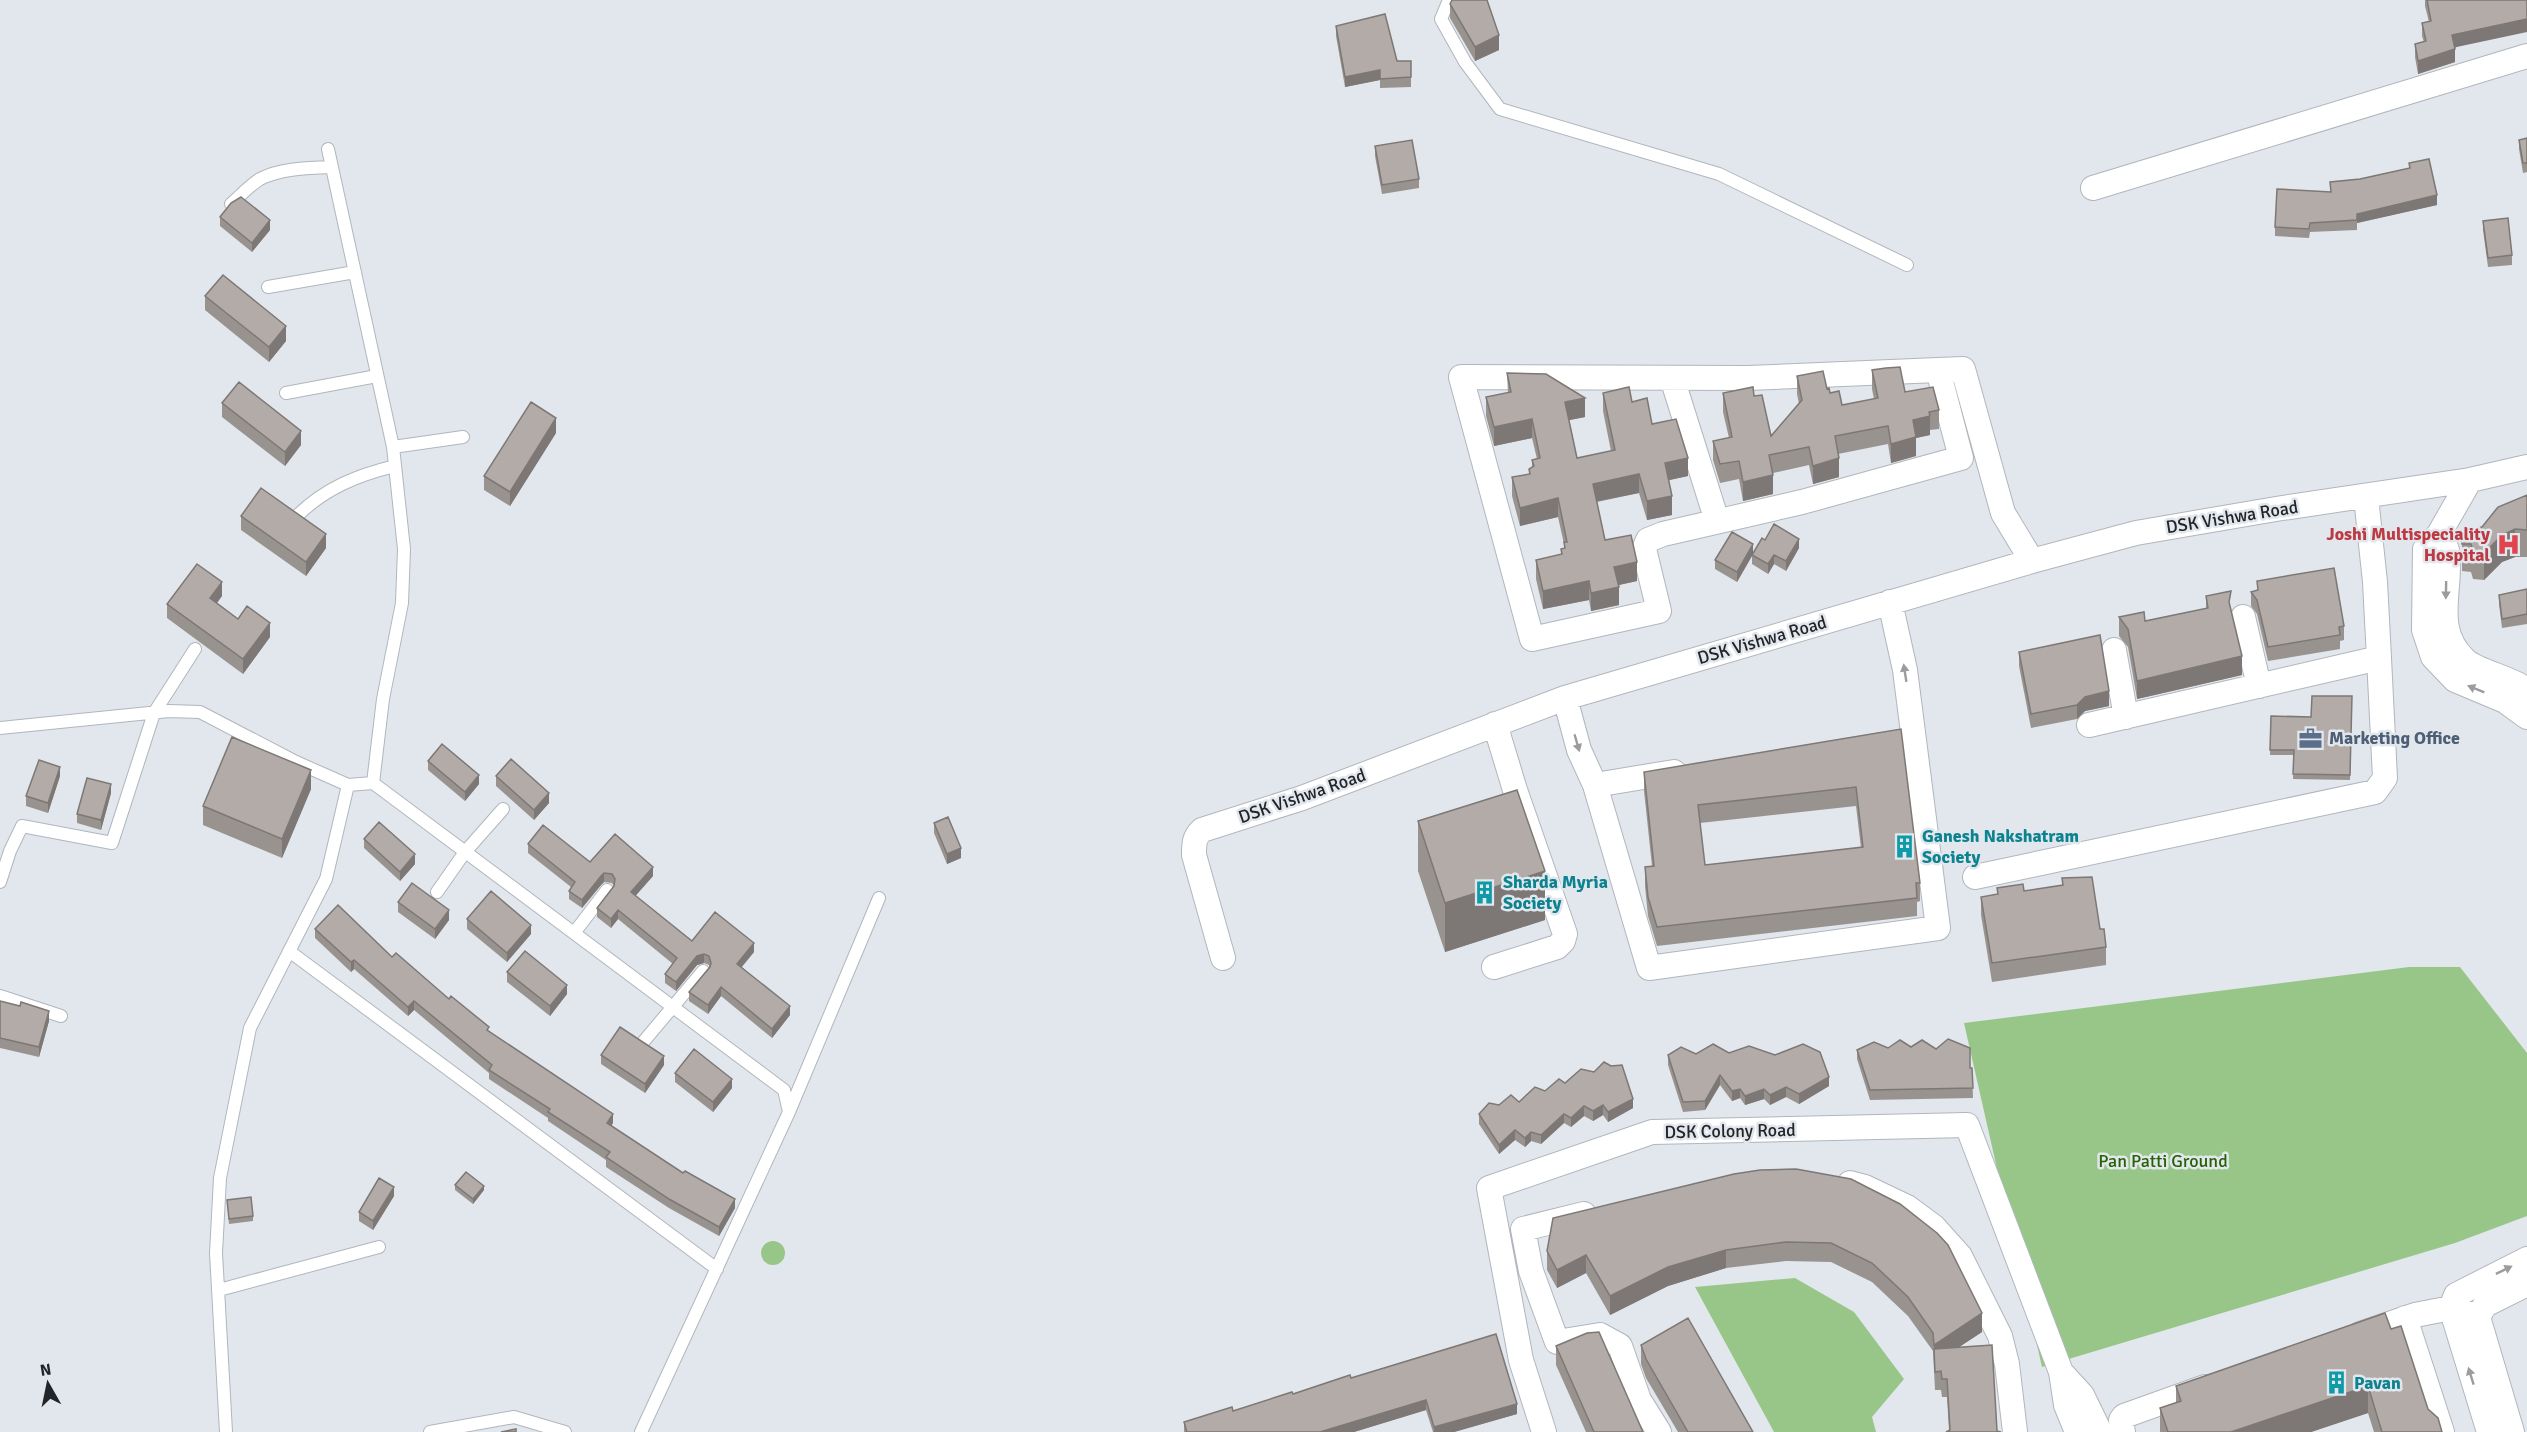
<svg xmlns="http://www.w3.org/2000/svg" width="2527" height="1432" font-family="Signika,sans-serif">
  <rect width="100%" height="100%" fill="#e1e7ed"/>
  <path fill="#98c688" d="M2409,967h51l67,86v163l-72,27 -413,124 -78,-344z
    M761 1253a12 12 0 1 1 24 0a12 12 0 1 1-24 0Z
    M1795,1278l59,34 50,67 -32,38 4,15h-102l-79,-145z"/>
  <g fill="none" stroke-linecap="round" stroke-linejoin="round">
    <defs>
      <path id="service" d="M1449,0l-8,19 24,43 35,47 219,65 188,91
        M328,149l65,298 11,102 -2,54 -19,96 -10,84
        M231,204c9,-8 19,-19 29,-25 21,-11 49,-11 72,-12
        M268,287l87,-15
        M286,393l91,-17
        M393,447l70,-10
        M297,516c28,-28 61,-41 98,-50
        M0,728l169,-17 31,1 96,50 52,23 -22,94 -76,149 -30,150 -4,75 10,179
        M348,785l25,-2 411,307 5,22 -148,320
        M0,882l10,-31 12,-25 90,17 42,-130 41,-64
        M437,892l28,-40 38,-43
        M574,933l33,-43
        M289,951l428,318
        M0,996l61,20
        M644,1041l59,-70
        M789,1112l90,-214
        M219,1290l160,-43
        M430,1432l84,-15 51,15"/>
      <path id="minor" d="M2093,188l434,-132
        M1938,370l23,88 -159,44 -139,32 -15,6 -4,9 15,62 -127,28 -71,-262 287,1 190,-8 25,-1 40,144 29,48
        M1672,378l45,143
        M2470,480l-31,54 -14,15 -1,81 9,27 22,23 50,21 22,16
        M2439,534c2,5 7,11 8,16 6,39 -16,78 18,110 13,12 45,17 62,30
        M2243,617l16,69
        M2114,650l12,67
        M1565,698l14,52 16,35 54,183 289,-40 -33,-258 -15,-68
        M2089,725l290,-67 -4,-76 -9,-85
        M1595,785l79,-13
        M1975,877l400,-85 10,-14 -6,-120
        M1223,958l-29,-103c0,-11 0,-18 8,-25l100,-32 263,-100 467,-137 104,-28 140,-24 194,-29 57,-13
        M1494,967l63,-20 6,-6 2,-7 -50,-144 -20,-66
        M1850,1183l15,4 42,20 27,20 26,29 40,80 7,28 8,68
        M1584,1214l-61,15 8,42 26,71 43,-7 20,11 19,54 20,32
        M2405,1318l37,114
        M2360,1334l55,-19 36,-7 27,9
        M2061,1372l21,23 18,37
        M1544,1432l-23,-72 -32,-172 163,-56 315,-7 94,247 5,33 11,27
        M2123,1432l-2,-12 3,-4 81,-29
        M2489,1432l-38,-124 5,-13 71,-36
        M2512,1432l-34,-115 7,-12 42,-21"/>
    </defs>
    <use href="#service" stroke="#b1b6bc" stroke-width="14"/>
    <use href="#minor" stroke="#b1b6bc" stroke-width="26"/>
    <use href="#service" stroke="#fff" stroke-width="12"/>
    <use href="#minor" stroke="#fff" stroke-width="24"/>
  </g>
  <path fill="#999390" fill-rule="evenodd" d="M2425,0h102l-72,48v14l-37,12 -3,-17v-13l9,-2 -2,-6v-13l7,-1 -4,-16z
    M1450,4l49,46 -24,11 -25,-43z
    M1336,26l61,35h14v26l-31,1v-8l-35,7 -9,-51z
    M2527,138v34l-4,1 -4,-24v-9z
    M1375,146l44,33v9l-37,6 -7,-38z
    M2409,163l28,42 -80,18v7l-47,2 -1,6 -34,-2v-9l56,-35 -1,-10 30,-3 49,-11z
    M220,217l50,13 -18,22 -32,-26z
    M2483,221l29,34v10l-24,2 -5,-37z
    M205,296l81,45 -17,21 -64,-52z
    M1872,370l33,22 34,18v19l-9,1v5l-14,3v18l-25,7 -3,-19 -50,10 1,23 -26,7 -4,-19 -36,8v21l-30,7 -4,-22 -19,4 -7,-23v-19l16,-3 -6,-26v-19l31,3 17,40 28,-32 -2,-10v-18l30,13 15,16 32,-6 -2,-10z
    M1507,373l78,44 -16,3 8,38 34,-7 -8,-40v-18l29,9 20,22 36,52 -19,4 3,35 -25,5 -8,-27 -42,9 8,38 32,41 -18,4v20l-28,6 -2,-11 -46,9 -7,-30v-19l25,-5v-6l3,-1v-4l-6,-27 -38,9 -8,-30v-19l17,-3v-5l3,-2v-7l5,-1 -5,-21 -38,8 -8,-30v-19l22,-4z
    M222,403l79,42 -16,21 -63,-49z
    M556,433l-46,73 -26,-16v-14z
    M2527,495v62h-12l-13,5 -18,18 -11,-1 -2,-7 -9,-1v-41l20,-3z
    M241,516l85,32 -20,28 -65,-46z
    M1765,540l34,8 -13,23 -12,-7 -6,10 -16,-10v-8l-15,26 -22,-13v-9l38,-7z
    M2257,581l87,45v14l-4,1v8l-72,12 -11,-47 -6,-8v-14l6,-1z
    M2527,589v35l-25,4 -3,-24v-9z
    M222,596l-6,7 22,16 32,18 -27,37 -76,-56v-14z
    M2206,596l25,14 11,65 -105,24 -9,-52 -9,-11v-19l26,4 61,-12z
    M2019,652l90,54 -24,5 -8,8 -46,9 -12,-62z
    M2352,696l-2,84 -57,-1 1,-24h-24l1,-39 40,1z
    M1901,729l19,154v18l-3,1v14l-260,30 -9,-30 -3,-30v-19l7,-1 -8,-75v-19zM1856,806l5,42 -156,17 -5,-42z
    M428,761l51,23 -14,17 -37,-31z
    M60,776l-12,37 -22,-7v-10z
    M496,776l53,27 -15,17 -38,-34z
    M311,789l-29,69 -79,-33v-19z
    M111,793l-10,37 -24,-7v-9z
    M1418,821l127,99 -100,32 -27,-81z
    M934,823l27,35 -14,6 -13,-31z
    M364,839l51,25 -15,17 -36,-33z
    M528,844l62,18 63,14 -18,20 57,45 62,11 -12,15 48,48 -18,23 -51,-42 -13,18 -19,-13v-9l20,-25v-2l-5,-2 -7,2 -21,26 -11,-8v-9l8,-10 -55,-45 -7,9 -14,-11v-9l17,-22 -2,-3 -8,-1 -3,3 -19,23 -13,-9v-8l2,-4 -43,-34z
    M2062,878l38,51 6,18v18l-114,17 -11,-67v-18l16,-3v-6l27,3 38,-6z
    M398,902l51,18 -14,19 -37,-27z
    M467,919l64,15 -24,28 -40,-33z
    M315,929l77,28 57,42 40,32 124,92 -2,3 124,82 -16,28 -50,-28 -63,-41v-7l-58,-39v-3l-59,-39v-6l-75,-63 -6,6 -54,-47 -3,3 -36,-34z
    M507,972l60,22 -17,22 -43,-34z
    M0,1001l20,5 29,15 -10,36 -39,-9z
    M1911,1047l25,2 34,19h2l1,30 -103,2 -13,-41v-9z
    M1729,1053l100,33 -30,18 -13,-7 -16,8 -6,-6 -19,6 -5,-7 -8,3 -12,-16 -15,25 -22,2 -15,-47v-10z
    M601,1055l63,10 -19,28 -44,-29z
    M675,1073l57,15 -19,24 -38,-30z
    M1565,1083l68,25 -25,14 -5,-7 -10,6 -9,-5 -13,11 -7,-4 -23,21 -10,-3 -6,6 -10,-7 -16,14 -20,-30v-10l20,-9 20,-3z
    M1734,1174l248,158 -23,15 38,84 -48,-1 -2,-33h-5l-1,-7h-6l-2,-39 -25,-35 -36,-34 -41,-20 -45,-1 -60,7 -58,18 -58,29 -24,-42 -29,15 -10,-18v-19z
    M455,1185l29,5 -11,14 -18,-14z
    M394,1196l-21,34 -14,-9v-9z
    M227,1200l26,16v5l-24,3z
    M2391,1329l37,80 14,23h-68l-6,-19 -57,19h-151v-24l16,-5v-17z
    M1641,1345l112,87h-75l-32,-54 -5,-14z
    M1556,1346l87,86h-57l-30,-67z
    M1351,1378l166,36 -63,18h-21l-7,-22 -72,22h-170v-10l49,-11z"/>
  <path fill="#7d7875" d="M2527,19v13l-75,16v-13z
    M1499,35v15l-24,11v-14z
    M2455,49v13l-37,12v-13z
    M1380,70v10l-35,7v-10z
    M2437,195v10l-80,18v-9z
    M270,220v10l-18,22v-9z
    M286,326v15l-17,21v-15z
    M1585,398v19l-20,4v-19z
    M1930,416v19l-14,3v18l-25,7v-19l22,-24z
    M556,418v15l-46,73v-14z
    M1532,419v19l-38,8v-19z
    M301,431v14l-16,21v-14z
    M1688,458v18l-23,5v-18z
    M1839,458v19l-26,7v-18z
    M1639,474v19l-46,9v-18z
    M1773,475v19l-30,7v-19z
    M1672,496v19l-25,5v-19z
    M1558,498v19l-38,9v-18z
    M2515,529v28l-13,5 -18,18v-27l18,-18z
    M326,534v14l-20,28v-14z
    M1799,539v9l-13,23v-10z
    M1753,544v10l-16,28v-10z
    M1774,555v9l-6,10v-10z
    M1637,562v19l-23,5v-19z
    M1589,581v19l-46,9v-18z
    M222,582v14l-12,17v-15z
    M1619,587v18l-28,6v-18z
    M270,623v14l-27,37v-15z
    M2242,656v19l-105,24v-18z
    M2109,691v15l-24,5 -8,8v-14l8,-8z
    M60,767v9l-12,37v-10z
    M311,770v19l-29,69v-19z
    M479,775v9l-14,17v-9z
    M111,784v9l-10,37v-10z
    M549,793v10l-15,17v-10z
    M961,848v10l-14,6v-10z
    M415,854v10l-15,17v-9z
    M653,867v9l-22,25v-9z
    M1545,871v49l-100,32v-49z
    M604,873v9l-3,3 -19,23v-8l19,-24z
    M449,910v10l-14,19v-10z
    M618,910v9l-7,9v-9z
    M531,925v9l-24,28v-9z
    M754,943v9l-17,20v-8z
    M704,954v9l-7,2 -21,26v-9l21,-26z
    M354,960v9l-3,3v-10z
    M567,985v9l-17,22v-10z
    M721,987v9l-13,18v-9z
    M414,1001v9l-6,6v-9z
    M790,1006v9l-18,23v-9z
    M49,1011v10l-10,36v-10z
    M664,1056v9l-19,28v-9z
    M1720,1075v10l-15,25v-9z
    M1829,1077v9l-30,18v-10z
    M732,1079v9l-19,24v-10z
    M1786,1087v10l-16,8v-10z
    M1740,1089v9l-8,3v-10z
    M1764,1089v10l-19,6v-9z
    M1633,1099v9l-25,14v-10z
    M1603,1105v10l-10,6v-10z
    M1584,1106v10l-13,11v-9z
    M613,1114v9l-6,9v-9z
    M1564,1114v9l-23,21v-9z
    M1515,1130v10l-16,14v-9z
    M1531,1132v9l-6,6v-9z
    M484,1186v4l-11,14v-5z
    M394,1187v9l-21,34v-9z
    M735,1199v9l-16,28v-9z
    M1726,1250v18l-58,18 -58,29v-19l58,-29z
    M1586,1255v18l-29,15v-18z
    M1982,1313v19l-47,31 -1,-14v14v-18z
    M2368,1386v27l-57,19h-80z
    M1426,1400v10l-72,22h-34z
    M1517,1404v10l-63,18h-20v-5z"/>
  <path fill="#b2aba7" stroke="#7d7875" stroke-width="1.5" fill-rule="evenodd" d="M1452,0h35l12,35 -24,12 -25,-43z
    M2427,0h100v19l-75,16 3,14 -37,12 -3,-17 11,-3 -4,-18 9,-2z
    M1385,14l12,47h14v16l-31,2v-9l-35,7 -9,-51z
    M2527,138v25h-4l-4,-23z
    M1412,140l7,39 -37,6 -7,-39z
    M2429,159l8,36 -80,19v6l-47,3 -1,6 -34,-2 2,-38 54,3 -1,-10 30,-3 50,-11 -1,-5z
    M241,197l29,23 -18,23 -32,-26 11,-14z
    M2508,218l4,37 -24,3 -5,-37z
    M223,275l63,51 -17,21 -64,-51z
    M1900,367l5,25 28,-5 6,23 -10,2 1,4 -17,4 3,17 -25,7 -3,-18 -53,10 4,22 -26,8 -4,-19 -40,8 4,20 -30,7 -4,-21 -19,3 -7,-23 19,-4 -9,-44 30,-6 1,9 8,-1 9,41 31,-36 -5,-24 26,-5 4,18 2,-1 1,5 9,-2 3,14 36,-7 -6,-28 14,-2z
    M1507,373l39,1 39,24 -20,4 12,56 38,-8 -12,-57 26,-6 3,15 15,-4 5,26 24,-5 12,39 -23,5 7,33 -25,5 -8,-27 -46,10 12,56 26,-5 6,27 -23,5 5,20 -28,6 -2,-12 -46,10 -7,-31 26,-6 -1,-5 4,-1 -1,-6h3l-9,-44 -38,10 -8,-31 18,-3 -1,-5 5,-3 -2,-6 8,-2 -8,-39 -38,8 -8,-30 25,-5z
    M239,382l62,49 -16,21 -63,-49z
    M531,402l25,16 -46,74 -26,-16z
    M261,488l65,46 -20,28 -65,-46z
    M2527,495v35l-12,-1 -13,6 -18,18 -11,-1 -2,-8h-9v-14l20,-3 16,-20z
    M1774,524l25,15 -13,22 -12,-6 -6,9 -16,-9 10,-17 3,2z
    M1732,532l21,12 -16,28 -22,-12z
    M197,564l25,18 -12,16 28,21 9,-13 23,17 -27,36 -76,-55z
    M2334,568l10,58 -5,1 1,8 -72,12 -11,-47 -6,-8 7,-2 -1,-9z
    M2527,589v25l-25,5 -3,-24z
    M2231,591l-2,11 13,54 -105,25 -9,-52 -9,-12 25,-5 1,9 63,-13 -2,-12z
    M2100,635l9,56 -24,6 -8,8 -46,9 -12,-62z
    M2312,696h40l-2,79 -57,-1 1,-24h-24l1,-34 40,1z
    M1901,729l19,154h-4l1,15 -260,29 -9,-30 -3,-30 9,-1 -10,-94zM1856,787l7,60 -158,18 -7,-60z
    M232,737l79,33 -29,69 -79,-33z
    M442,744l37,31 -14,17 -37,-31z
    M511,759l38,34 -15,17 -38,-34z
    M39,760l21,7 -12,36 -22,-7z
    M87,778l24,6 -10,36 -24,-6z
    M1517,790l28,81 -100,32 -27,-82z
    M948,817l13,31 -14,6 -13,-31z
    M379,822l36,32 -15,18 -36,-33z
    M543,825l47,37 25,-28 38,33 -22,25 61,49 23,-29 39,31 -17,21 53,42 -18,23 -51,-42 -13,18 -19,-13 21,-25 1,-4 -2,-7 -5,-2 -7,2 -21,26 -11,-8 12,-16 -59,-48 -7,9 -14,-11 17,-22 1,-7 -3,-5 -8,-1 -3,3 -19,24 -13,-9 6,-9 -47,-38z
    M2092,877l8,52h4l2,18 -114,16 -11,-66 17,-3 -1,-6 26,-4 1,7 39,-6 -1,-7z
    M412,883l37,27 -14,19 -37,-27z
    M491,891l40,34 -24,28 -40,-34z
    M338,905l54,52 4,-4 53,46 2,-3 38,31 -2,3 126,84 -6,9 76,50 2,-2 50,28 -16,28 -50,-28 -63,-42 4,-5 -62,-40 2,-3 -61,-39 3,-5 -78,-64 -6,6 -54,-47 -3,2 -36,-33z
    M525,951l42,34 -17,21 -43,-34z
    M0,1001l20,5 1,-4 28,9 -10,36 -39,-9z
    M620,1027l44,29 -19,28 -44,-29z
    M1948,1039l22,9v20h2l1,20 -103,2 -13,-40 17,-8 14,6 12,-8 11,7 11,-7 14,9z
    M1713,1044l16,9 20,-7 26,9 28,-11 17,8 9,25 -30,17 -13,-7 -16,8 -6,-6 -19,7 -5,-7 -8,2 -12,-16 -15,26 -22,1 -15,-47 13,-8 15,7z
    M694,1049l38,30 -19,23 -38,-29z
    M1604,1062l7,4 11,-1 11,34 -25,13 -5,-7 -10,6 -9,-5 -13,12 -7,-4 -23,21 -10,-3 -6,6 -10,-8 -16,15 -20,-31 10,-11 10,2 12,-10 8,7 16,-15 10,4 14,-12 6,4 16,-14 13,3z
    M1796,1169l55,10 49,25 37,29 11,12 34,68 -48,32 -1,-12 -25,-36 -36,-34 -41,-20 -45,-1 -60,8 -58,17 -58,29 -24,-41 -29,15 -10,-19 6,-33 181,-44 26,-4z
    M466,1172l18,14 -11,13 -18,-14z
    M379,1178l15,9 -21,34 -14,-9z
    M251,1197l2,19 -24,3 -2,-19z
    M2385,1313l6,16 10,-3 27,83 10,9 4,14h-60l-14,-46 -137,46h-63l-8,-24 21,-7 -5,-15z
    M1688,1318l65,114h-65l-42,-73 -5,-14z
    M1599,1332l44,100h-49l-38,-86 31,-13z
    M1496,1334l21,70 -83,23 -8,-27 -106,32h-133l-3,-10 48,-15 1,4 59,-19 1,2 57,-19 1,3z
    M1992,1345l5,86 4,1h-55l4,-2 -3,-51h-5l-1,-8 -6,1 -1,-23z
    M516,1429v3h-15z"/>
  <defs><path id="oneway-solid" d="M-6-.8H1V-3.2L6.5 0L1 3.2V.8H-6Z" transform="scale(1.5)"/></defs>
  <g fill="#9c9c9e">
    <use href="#oneway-solid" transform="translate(2446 590) rotate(91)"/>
    <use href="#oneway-solid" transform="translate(1905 673) rotate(-99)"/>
    <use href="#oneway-solid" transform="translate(2476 689) rotate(-158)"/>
    <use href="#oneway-solid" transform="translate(1577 743) rotate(74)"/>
    <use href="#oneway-solid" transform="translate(2504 1270) rotate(-26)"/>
    <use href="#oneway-solid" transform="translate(2471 1376) rotate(-107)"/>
  </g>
  <defs>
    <symbol id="hospital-bare" viewBox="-9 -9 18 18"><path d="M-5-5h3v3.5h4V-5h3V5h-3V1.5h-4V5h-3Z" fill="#e0444e" stroke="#e1e7ed" stroke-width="2.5" paint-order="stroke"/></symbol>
    <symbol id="office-bare" viewBox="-9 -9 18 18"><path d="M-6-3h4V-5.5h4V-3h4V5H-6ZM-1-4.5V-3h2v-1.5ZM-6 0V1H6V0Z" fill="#5c6f8a" stroke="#e1e7ed" stroke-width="2.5" paint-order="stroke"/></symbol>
    <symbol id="building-bare" viewBox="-9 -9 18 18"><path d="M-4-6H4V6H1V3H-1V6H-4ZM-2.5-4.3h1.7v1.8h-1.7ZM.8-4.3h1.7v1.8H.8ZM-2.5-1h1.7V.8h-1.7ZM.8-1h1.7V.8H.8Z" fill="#0f9aa8" stroke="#e1e7ed" stroke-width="2.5" paint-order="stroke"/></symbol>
  </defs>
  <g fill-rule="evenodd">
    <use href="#hospital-bare" x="2492" y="528" width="33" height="33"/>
    <use href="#office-bare" x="2294" y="722" width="33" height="33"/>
    <use href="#building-bare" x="1888" y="830" width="33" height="33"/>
    <use href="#building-bare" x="1468" y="876" width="33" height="33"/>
    <use href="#building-bare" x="2320" y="1366" width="33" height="33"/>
  </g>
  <g text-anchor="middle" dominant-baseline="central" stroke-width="5" stroke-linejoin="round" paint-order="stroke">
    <g font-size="18" fill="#222427" stroke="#e1e7ed">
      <text transform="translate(2232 517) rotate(-9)">DSK Vishwa Road</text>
      <text transform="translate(1762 640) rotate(-16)">DSK Vishwa Road</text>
      <text transform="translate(1302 796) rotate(-19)">DSK Vishwa Road</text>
      <text transform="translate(1730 1131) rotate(-1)">DSK Colony Road</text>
    </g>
    <g font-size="18" font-weight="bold" fill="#be3a42" stroke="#e1e7ed" text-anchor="end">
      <text x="2490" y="534">Joshi Multispeciality<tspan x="2490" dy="21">Hospital</tspan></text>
    </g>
    <g font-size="18" font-weight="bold" fill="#4e5e75" stroke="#e1e7ed" text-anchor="start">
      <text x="2329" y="738">Marketing Office</text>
    </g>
    <g font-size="18" font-weight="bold" fill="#0d838f" stroke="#e1e7ed" text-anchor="start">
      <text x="1922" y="836">Ganesh Nakshatram<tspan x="1922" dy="21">Society</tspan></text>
      <text x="1503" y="882">Sharda Myria<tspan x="1503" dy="21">Society</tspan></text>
      <text x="2354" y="1383">Pavan</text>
    </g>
    <g font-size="18" fill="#266102" stroke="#e1e7ed">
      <text x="2163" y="1161">Pan Patti Ground</text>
    </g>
  </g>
  <g transform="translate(48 1384) rotate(351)" stroke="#e1e7ed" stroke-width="4.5" paint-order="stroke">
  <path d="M0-4.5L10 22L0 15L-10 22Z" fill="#222427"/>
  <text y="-9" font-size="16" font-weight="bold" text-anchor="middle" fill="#222427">N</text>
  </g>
</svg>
